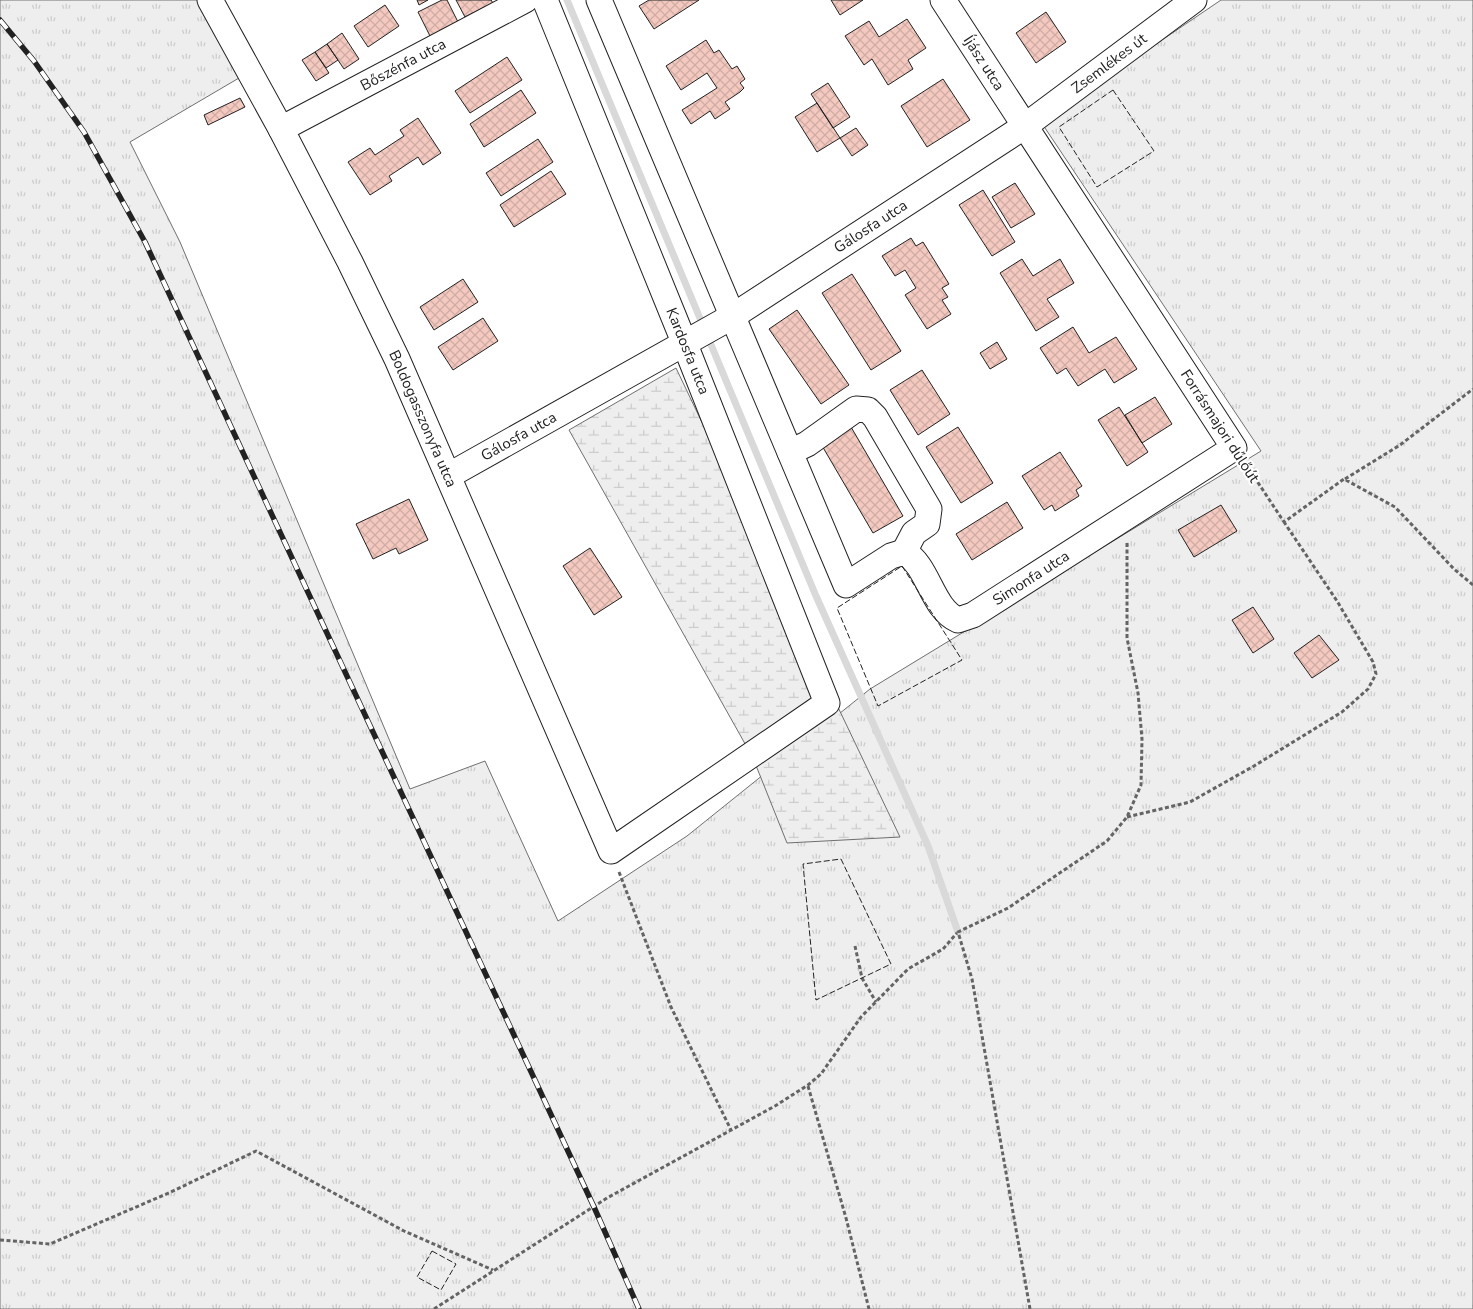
<svg xmlns="http://www.w3.org/2000/svg" width="1473" height="1309" font-family="'Nunito Sans',sans-serif">
  <defs>
    <pattern id="grass-tufts" width="24" height="20" patternUnits="userSpaceOnUse" patternTransform="scale(1.25)"><rect width="24" height="20" fill="#eee"/><path d="M3 7l-1-3M5 7V3M7 7l1-3M15 17l-1-3M17 17v-4M19 17l1-3" fill="none" stroke="#ccc"/></pattern>
    <pattern id="wetland-marsh" width="20" height="14" patternUnits="userSpaceOnUse" patternTransform="scale(1.25)"><rect width="20" height="14" fill="#eee"/><path d="M1 5h8M5 5V1M11 12h8M15 12V8" fill="none" stroke="#ccc"/></pattern>
    <pattern id="building-cross-hatch" width="8" height="8" patternUnits="userSpaceOnUse" patternTransform="scale(1.25)"><rect width="8" height="8" fill="#f3c9c0"/><path d="M0 0l8 8M0 8l8-8" fill="none" stroke="#d0aca5"/></pattern>
  </defs>
  <rect width="100%" height="100%" fill="#fff"/>
  <path fill="url(#grass-tufts)" stroke="#6f6f6f" d="M0,0h199l40,78 -109,64 50,100 230,547 75,-28 73,160 129,-85 183,-147 391,-238 -220,-329 180,-122h252v1309h-1473z"/>
  <path fill="url(#wetland-marsh)" stroke="#6f6f6f" d="M676,368l224,469 -113,6 -34,-85 -184,-328z"/>
  <g fill="none" stroke-linecap="round" stroke-linejoin="round">
    <path stroke="#d9d9d9" stroke-width="7" d="M567,0l249,596 112,250 30,86"/>
  </g>
  <path fill="url(#building-cross-hatch)" stroke="#222" d="M417,0h11l-9,5z
    M442,0h5l11,22 -28,14 -12,-24z
    M456,0h35l2,3 -28,14z
    M649,0h50l-45,29 -15,-23z
    M831,0h32l-23,15z
    M385,5l14,21 -31,21 -14,-21z
    M1046,12l20,30 -30,21 -20,-30z
    M907,19l19,29 -18,12 5,9 -25,16 -16,-26 -8,6 -19,-29 24,-15 10,16z
    M342,33l17,26 -15,10 -17,-25z
    M706,40l8,13 5,-3 13,19 5,-3 8,13 -5,4 4,5 -4,4 -15,10 5,7 -15,10 -5,-8 -19,13 -9,-14 35,-22 -10,-15 -26,17 -15,-24z
    M327,44l11,16 -12,8 -11,-16z
    M315,52l14,21 -13,8 -14,-21z
    M507,57l15,23 -52,33 -15,-22z
    M943,79l27,41 -43,27 -26,-41z
    M828,83l22,34 -17,11 -22,-34z
    M521,90l15,23 -52,34 -14,-23z
    M240,98l5,9 -37,18 -4,-10z
    M817,103l23,35 -23,14 -22,-35z
    M418,118l23,35 -18,12 -5,-8 -29,19 3,5 -22,14 -22,-33 22,-14 5,7 29,-19 -4,-6z
    M856,128l12,17 -16,11 -12,-18z
    M538,139l15,23 -52,34 -15,-23z
    M551,171l15,23 -52,33 -14,-22z
    M1015,183l20,31 -24,14 -19,-31z
    M983,190l32,52 -23,14 -33,-51z
    M911,238l5,8 7,-4 26,42 -7,4 6,9 -6,3 9,14 -24,15 -22,-34 11,-7 -11,-18 -10,6 -13,-20z
    M1022,259l11,17 27,-17 14,24 -27,16 12,18 -23,14 -36,-58z
    M852,274l49,77 -30,19 -49,-77z
    M463,279l15,23 -44,28 -14,-23z
    M797,310l52,75 -28,19 -52,-75z
    M483,318l15,23 -45,29 -15,-23z
    M1073,327l16,26 27,-16 21,32 -23,14 -9,-14 -27,17 -12,-18 -9,6 -17,-26z
    M997,342l10,17 -17,10 -10,-16z
    M922,370l28,44 -32,21 -28,-45z
    M1155,397l17,27 -30,19 -17,-28z
    M1119,407l29,45 -21,14 -29,-46z
    M851,427l52,89 -30,17 -52,-89z
    M958,427l35,56 -32,20 -35,-56z
    M1060,452l22,34 -6,4 3,6 -24,15 -3,-6 -8,5 -22,-34z
    M409,499l19,41 -29,14 -3,-6 -23,11 -17,-35z
    M1007,502l16,26 -51,32 -16,-26z
    M1221,505l16,26 -43,26 -16,-27z
    M590,548l32,49 -28,18 -31,-49z
    M1253,607l21,32 -21,14 -21,-33z
    M1319,635l20,25 -27,18 -18,-25z"/>
  <g fill="none" stroke-linecap="round" stroke-linejoin="round">
    <defs>
      <g id="minor">
        <path id="s1" d="M210,0l71,129 69,133 47,97 214,492 216,-148 -143,-361 -139,-342"/>
        <path id="s2" d="M599,0l247,585 45,-29 13,-4c25,14 27,56 54,68l15,-5 261,-167 -291,-448"/>
        <path id="s3" d="M281,129l244,-129"/>
        <path d="M790,452l17,-8 49,-35 12,1 7,7 54,92 -2,15 -13,9 -10,19"/>
        <path id="s4" d="M448,476l285,-160 292,-190 169,-126"/>
      </g>
    </defs>
    <use href="#minor" stroke="#222" stroke-width="27"/>
    <path stroke="#646464" stroke-width="3" stroke-dasharray="4 2.5" stroke-linecap="butt" d="M1247,466l37,56 60,-43 51,28 59,62 19,16
      M1345,479l55,-34 73,-56
      M1127,817l63,-15 64,-36 88,-54 26,-23 8,-15 -3,-12 -36,-61 -53,-79
      M619,872l52,135 60,123
      M855,946l7,32 14,24
      M808,1086l38,132 23,91
      M0,1240l50,4 121,-52 85,-41 148,80 89,39
      M434,1309l173,-111 168,-92 33,-21 13,-11 40,-57 47,-48 35,-20 14,-16
      M1030,1309l-58,-330 -14,-47 50,-24 99,-67 20,-24 14,-32 1,-46 -4,-46 -11,-55v-95"/>
    <use href="#minor" stroke="#fff" stroke-width="25"/>
    <defs>
      <path id="rail" d="M0,20l34,41 50,71 61,110 449,965 45,102"/>
    </defs>
    <use href="#rail" stroke="#222" stroke-width="5.5"/>
    <use href="#rail" stroke="#fff" stroke-width="4" stroke-dasharray="11" stroke-linecap="butt"/>
    <path stroke="#222" stroke-width="1" stroke-dasharray="6 2.5" stroke-linecap="butt" d="M1113,90l41,61 -57,36 -38,-60z
      M902,566l60,94 -84,46 -41,-98z
      M841,859l50,105 -75,36 -13,-136z
      M432,1251l24,13 -15,26 -24,-13z"/>
  </g>
  <g text-anchor="middle" dominant-baseline="central" stroke-width="4" stroke-linejoin="round" paint-order="stroke">
    <g font-size="15" fill="#222" stroke="#fff">
      <text transform="translate(984 63) rotate(57)">Íjász utca</text>
      <text stroke="none"><textPath href="#s4" startOffset="780">Zsemlékes út</textPath></text>
      <text stroke="none"><textPath href="#s3" startOffset="138">Bőszénfa utca</textPath></text>
      <text stroke="none"><textPath href="#s4" startOffset="491">Gálosfa utca</textPath></text>
      <text transform="translate(688 351) rotate(68)">Kardosfa utca</text>
      <text stroke="none"><textPath href="#s1" startOffset="470">Boldogasszonyfa utca</textPath></text>
      <text transform="translate(1220 426) rotate(57)">Forrásmajori dűlőút</text>
      <text stroke="none"><textPath href="#s4" startOffset="81">Gálosfa utca</textPath></text>
      <text stroke="none"><textPath href="#s2" startOffset="875">Simonfa utca</textPath></text>
    </g>
  </g>
</svg>
